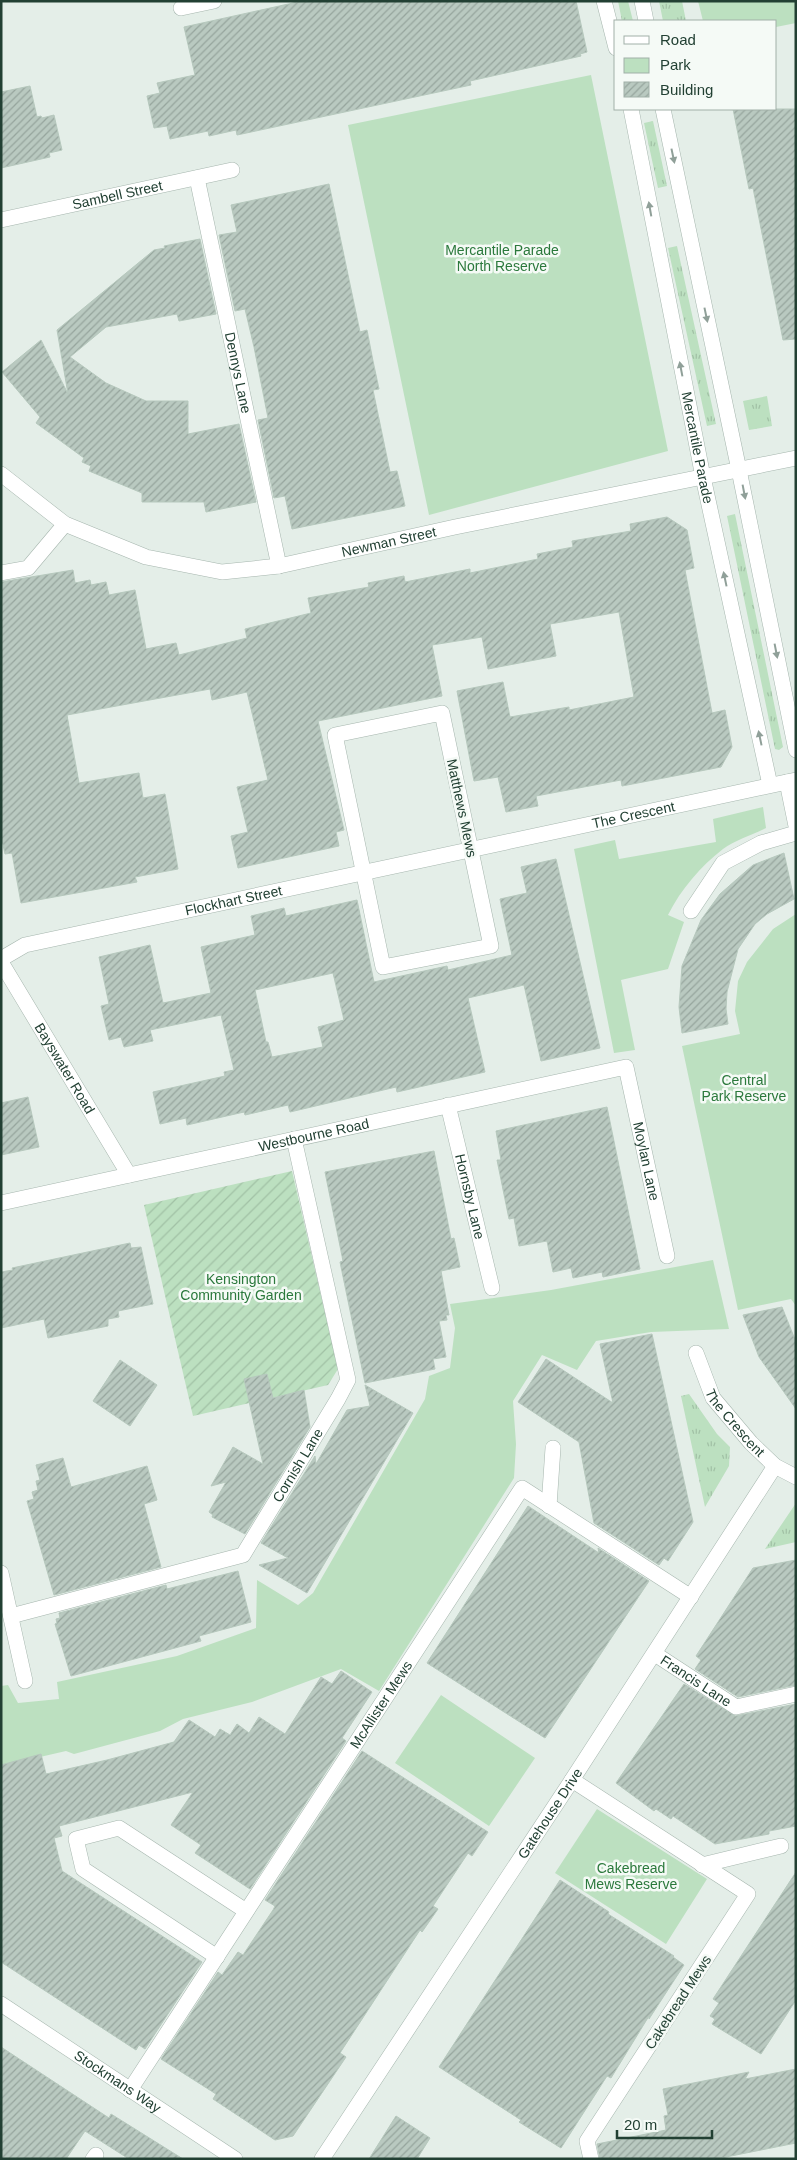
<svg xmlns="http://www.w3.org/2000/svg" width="797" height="2160" font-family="Arial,sans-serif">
  <defs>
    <pattern id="grass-tufts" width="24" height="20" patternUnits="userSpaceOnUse" patternTransform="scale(1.25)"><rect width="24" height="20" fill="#bce0c0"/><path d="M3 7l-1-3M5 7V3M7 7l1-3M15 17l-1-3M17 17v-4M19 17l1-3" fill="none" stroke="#a1c1a5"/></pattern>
    <pattern id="garden-furrows" width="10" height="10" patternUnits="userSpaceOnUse" patternTransform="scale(1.25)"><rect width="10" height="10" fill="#bce0c0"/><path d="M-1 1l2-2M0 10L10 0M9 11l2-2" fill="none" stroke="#a1c1a5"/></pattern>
    <pattern id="building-hatch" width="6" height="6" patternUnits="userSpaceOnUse" patternTransform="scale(1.25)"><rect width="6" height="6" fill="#b9c9c0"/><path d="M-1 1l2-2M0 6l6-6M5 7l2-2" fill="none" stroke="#96a59d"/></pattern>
  </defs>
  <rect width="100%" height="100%" fill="#e4eee8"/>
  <path fill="url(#grass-tufts)" d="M618,1h10l5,20h-11z
    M659,1h23l4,20h-23z
    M653,121l14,65 -9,2 -14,-65z
    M677,246l39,178 -9,2 -39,-178z
    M767,396l5,30 -23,4 -6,-29z
    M735,514l48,233 -4,3 -4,-1 -48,-233z
    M689,1394l28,40 13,13 -1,19 -24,41 -24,-111z
    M796,1503v39l-31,7z"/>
  <path fill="#bce0c0" d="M698,1h98v22l-20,4v-6h-73z
    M591,75l77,376 -239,64 -81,-390z
    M763,807l3,21c-14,7 -31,12 -43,21 -22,17 -42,40 -55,66l16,7 -16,47 -47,11 14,70 -21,3 -40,-204 41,-9 4,19 97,-17 -3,-23z
    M796,914v392l-5,-7 -53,11 -56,-264 58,-12 -5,-23 3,-30 9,-19 26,-33z
    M713,1260l16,69 -78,3 -55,9 -19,29 -35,-15 -29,46 3,43 -2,34 -135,213 -38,-22 -89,33 -69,17 -23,12 -86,23 -8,-3 -65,15v-80l7,-1 10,18 41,-4 -2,-17 120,-26 79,-28 1,-48 41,25 15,-12 112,-194 4,-23 21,-8 5,-40 -5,-24 101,-14z
    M441,1695l94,63 -46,68 -94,-63z
    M597,1809l110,70 -41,65 -111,-71z"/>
  <path fill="url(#garden-furrows)" d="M292,1171l46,198 -10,16 -135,31 -49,-211z"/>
  <path fill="url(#building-hatch)" stroke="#b6c8bd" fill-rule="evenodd" d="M302,1h274l11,51 -7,2 1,2 -111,25 1,4 -234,50 -1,-5 -27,6 -1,-5 -38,8 -3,-13 -13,2 -7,-32 13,-3 -3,-10 38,-8 -11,-48z
    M30,86l7,31 4,-1 1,2 12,-3 8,35 -13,3 1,4 -49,11v-76z
    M733,109h63v230l-13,1 -30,-152 -4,1z
    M329,184l31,148 7,-2 6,31 6,28 -6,1 17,82 7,-1 8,35 -113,23 -7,-33 -11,2 -16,-78 10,-2 -14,-71 -9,-38 -10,2 -16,-76 18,-3 -6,-27z
    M200,239l16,75 -37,7 -2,-7 -71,13 -36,30 36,26 40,18h42v33l51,-10 17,78 -50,10 -2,-10h-62v-9l-53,-22 2,-5 -9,-4 2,-4 -48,-35 4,-6 -38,-45 39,-32 27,54 -11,-64 97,-80 11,-2 -1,-2z
    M667,517l20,13 7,38 -9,2 27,143 13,-3 7,37 -11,20 -99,19 -1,-6 -85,16 2,10 -32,6 -8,-35 -24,4 -17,-90 46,-9 7,35 59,-10v3l65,-13 -15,-85 -69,12 6,32 -68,13 -6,-32 -50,8 10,51 -124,25 26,109 -8,2 3,14 -101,22 -7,-32 17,-4 -11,-45 31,-7 -21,-88 -35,8 -2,-11 -143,26 12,68 60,-10 4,25 22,-4 13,75 -43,8 2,5 -116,21 -9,-50 -7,1 -4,-18v-254l72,-12 2,13 15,-3 1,5 15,-3 3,13 26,-5 11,59 30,-6 3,12 68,-17 -2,-9 66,-16 -3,-15 61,-11 -1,-4 36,-7 1,6 65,-13v4l68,-14 -1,-5 36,-7 -1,-6 59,-10 -1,-7z
    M784,853l10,46 -27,15 -12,10 -17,25 -11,43 -1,17 2,15 -46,9 -3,-26 3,-41 19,-46 19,-26 33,-29z
    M556,859l44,189 -59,13 -17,-76 -56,13 17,74 -88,20 -1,-5 -106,25 -2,-7 -43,10 -1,-3 -57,13 -1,-7 -26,6 -7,-32 72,-16 -1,-4 10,-2 -13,-55 -71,15 3,11 -29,6 -3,-10 -12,3 -8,-34 8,-2 -10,-47 51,-12 13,58 48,-10 -10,-46 54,-12 -4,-19 33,-8 2,8 71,-16 17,82 73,-16 1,4 64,-15 -12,-56 27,-6 -6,-26zM333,973l11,47 -26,7 5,20 -51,10 -4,-15h-2l-11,-52z
    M28,1097l11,50 -38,8v-52z
    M607,1107l33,162 -37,8 -1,-5 -29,6 -2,-10 -18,4 -6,-31 -28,5 -5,-28 -5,1 -12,-59h4l-5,-29z
    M434,1151l17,88 3,-1 6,29 -19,4 8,44h-3l1,5 -8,1 7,36 -13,2 2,10 -70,14 -25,-121 3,-1 -18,-89z
    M130,1243l1,5 10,-1 12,57 -35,7 1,6 -11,2v7l-60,12 -4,-19 -43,9v-56l12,-2 -1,-2z
    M782,1307l14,35v67l-37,-52 -16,-42z
    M652,1334l41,188 -25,39 -4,-3 -5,7 -65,-42 -15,-81 -61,-40 28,-43 67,44 -13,-59z
    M120,1360l37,25 -27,41 -37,-25z
    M267,1374l6,24 31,-8 6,37 -65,107 -33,-17 1,-2 -4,-3 17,-30 -15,4 22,-39 30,17 -19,-85z
    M365,1385l48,28 -106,180 -48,-28 29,-7 -27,-15 54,-87 1,8 31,-54 23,-4z
    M63,1458l8,29 76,-21 10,34 -13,4 17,63 -107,28 -27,-94 7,-2 -2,-7 6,-2 -2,-9 4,-1 -4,-15z
    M528,1506l71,47 -1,-5 51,33 -104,157 -118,-75z
    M796,1560v125l-58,12 -43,-28 6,-9 -5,-4 57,-88z
    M238,1571l13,51 -52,14 2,5 -130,35 -16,-52 2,-1 -1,-4 4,-1 -1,-5 107,-28 1,4z
    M341,1671l31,21 -30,46 4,3 -96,148 -55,-36 6,-8 -30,-20 22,-33 -134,34 3,10 -8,2 8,33 140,91 -57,87 -6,-4 -3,5 -135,-88v-197l40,-11 5,20 61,-14 67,-18 15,-22 26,17 5,-8 10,6 7,-11 12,9 10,-16 26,17 36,-57 11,7z
    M684,1684l51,32 61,-12v122l-27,5v3l-54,10 -42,-28 -2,3 -15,-10 -2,2 -38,-28z
    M362,1751l126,81 -16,24 -4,-3 -35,53 5,3 -16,23 -2,-2 -80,123 6,4 -53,79 -18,4 -62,-41 3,-5 -55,-35 57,-87 4,3 16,-23 5,3 30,-45 2,-4 -10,-6z
    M796,1872v128l-35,54 -49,-30 3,-5 -5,-3 9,-13 -6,-4z
    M560,1880l49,32 -1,2 66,42 -1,1 11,8 -35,54v-3l-38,62 -4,-2 -46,72 -42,-26 2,-2 -82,-53z
    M1,2047l108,71 2,-4 72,45h-54l-44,-28 -19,28h-65z
    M796,2069v74l-80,16h-116l-3,-15 69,-14 -2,-14 4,-1 -5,-26 86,-17 -4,7z
    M396,2116l34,22 -13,21h-48z"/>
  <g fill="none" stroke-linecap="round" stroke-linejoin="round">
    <defs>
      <path id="lane" d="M1,573l27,-5 37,-44
        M787,782l9,44
        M691,911l32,-48 38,-20 35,-10
        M217,1957l-134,-88 -7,-30 43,-11 127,83
        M93,2159l3,-4"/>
      <g id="street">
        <path d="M604,1l12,47"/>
        <path d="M642,1l4,20"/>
        <path d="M181,8l33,-7"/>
        <path id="s1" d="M631,109l72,368 67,308"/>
        <path d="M663,109l76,361 57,280"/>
        <path id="s2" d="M197,178l82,388"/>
        <path id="s3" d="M1,220l231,-50"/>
        <path id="s4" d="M1,474l64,50 81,33 76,15 57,-6 176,-39 341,-69"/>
        <path d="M442,713l49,233 -108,21 -48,-232z"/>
        <path id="s5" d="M1,959l24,-14 771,-165"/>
        <path id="s6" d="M1,962l128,213"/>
        <path id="s7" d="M448,1105l44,183"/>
        <path id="s8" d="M1,1203l625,-136 41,189"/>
        <path id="s9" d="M696,1353l17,45 38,45 24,23 21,11"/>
        <path d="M549,1506l4,-58"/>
        <path d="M1,1573l24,108"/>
        <path id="s10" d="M11,1616l232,-61 95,-156 10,-19 -54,-241"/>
        <path id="s11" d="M655,1654l81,53 60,-13"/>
        <path d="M572,1780l176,114 -161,247 4,18"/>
        <path d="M702,1865l79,-19"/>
        <path id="s12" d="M1,2004l234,155"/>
        <path id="s13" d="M130,2090l392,-602 169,109"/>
        <path id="s14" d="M322,2159l250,-379 203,-314"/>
      </g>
    </defs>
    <use href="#lane" stroke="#a6b6ae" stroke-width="16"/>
    <use href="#street" stroke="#a6b6ae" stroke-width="16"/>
    <use href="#lane" stroke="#fff" stroke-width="15"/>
    <use href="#street" stroke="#fff" stroke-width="15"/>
  </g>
  <defs><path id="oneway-solid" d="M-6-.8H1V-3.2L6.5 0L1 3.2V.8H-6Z" transform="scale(1.25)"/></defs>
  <g fill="#90a099">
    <use href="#oneway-solid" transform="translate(673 156) rotate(78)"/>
    <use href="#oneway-solid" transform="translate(650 209) rotate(-100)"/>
    <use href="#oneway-solid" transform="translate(706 315) rotate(78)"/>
    <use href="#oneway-solid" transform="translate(681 369) rotate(-101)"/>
    <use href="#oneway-solid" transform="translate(744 492) rotate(79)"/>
    <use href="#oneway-solid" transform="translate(725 579) rotate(-102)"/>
    <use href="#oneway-solid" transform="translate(776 651) rotate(79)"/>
    <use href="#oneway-solid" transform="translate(760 738) rotate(-102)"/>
  </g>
  <g text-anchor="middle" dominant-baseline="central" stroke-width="5" stroke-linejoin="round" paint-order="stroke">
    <g font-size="14" fill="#224033" stroke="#f5faf6">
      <text stroke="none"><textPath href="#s3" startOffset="119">Sambell Street</textPath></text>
      <text stroke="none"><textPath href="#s2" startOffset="199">Dennys Lane</textPath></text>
      <text stroke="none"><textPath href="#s1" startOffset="345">Mercantile Parade</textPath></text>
      <text stroke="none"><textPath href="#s4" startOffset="416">Newman Street</textPath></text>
      <text transform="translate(462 808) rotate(78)">Matthews Mews</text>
      <text stroke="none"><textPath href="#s5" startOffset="650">The Crescent</textPath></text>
      <text stroke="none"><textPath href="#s5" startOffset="241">Flockhart Street</textPath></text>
      <text stroke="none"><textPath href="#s6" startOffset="124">Bayswater Road</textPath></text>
      <text stroke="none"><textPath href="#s8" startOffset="320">Westbourne Road</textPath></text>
      <text stroke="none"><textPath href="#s8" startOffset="736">Moylan Lane</textPath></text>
      <text stroke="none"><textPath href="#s7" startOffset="94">Hornsby Lane</textPath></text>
      <text stroke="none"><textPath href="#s9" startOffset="81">The Crescent</textPath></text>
      <text stroke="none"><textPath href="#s10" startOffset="345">Cornish Lane</textPath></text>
      <text stroke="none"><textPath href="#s11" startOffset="49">Francis Lane</textPath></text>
      <text stroke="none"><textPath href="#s13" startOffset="460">McAllister Mews</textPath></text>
      <text stroke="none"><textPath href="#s14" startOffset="414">Gatehouse Drive</textPath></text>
      <text transform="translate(678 2002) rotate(-57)">Cakebread Mews</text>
      <text stroke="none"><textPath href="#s12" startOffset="140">Stockmans Way</textPath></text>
    </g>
    <g font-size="14" fill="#2b793c" stroke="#f5faf6">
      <text x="502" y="250">Mercantile Parade<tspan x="502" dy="16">North Reserve</tspan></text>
      <text x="744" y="1080">Central<tspan x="744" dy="16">Park Reserve</tspan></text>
      <text x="241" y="1279">Kensington<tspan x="241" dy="16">Community Garden</tspan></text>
      <text x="631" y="1868">Cakebread<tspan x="631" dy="16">Mews Reserve</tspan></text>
    </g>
  </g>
  <rect width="797" height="2160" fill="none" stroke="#224033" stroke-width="5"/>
  <rect x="614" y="20" width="162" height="90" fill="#f5faf6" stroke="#a1b0a8"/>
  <rect x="624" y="36" width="25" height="8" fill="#ffffff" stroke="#a1b0a8"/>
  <text x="660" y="45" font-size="15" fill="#224033">Road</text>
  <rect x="624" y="58" width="25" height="15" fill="#bce0c0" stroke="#a1b0a8"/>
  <text x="660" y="70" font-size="15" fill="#224033">Park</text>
  <rect x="624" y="82" width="25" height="15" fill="url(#building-hatch)" stroke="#a1b0a8"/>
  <text x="660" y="95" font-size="15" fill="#224033">Building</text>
  <path d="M617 2130v8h95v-8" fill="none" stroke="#224033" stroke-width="2.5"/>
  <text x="624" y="2130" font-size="15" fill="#224033" stroke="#f5faf6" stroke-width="4" paint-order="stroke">20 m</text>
</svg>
